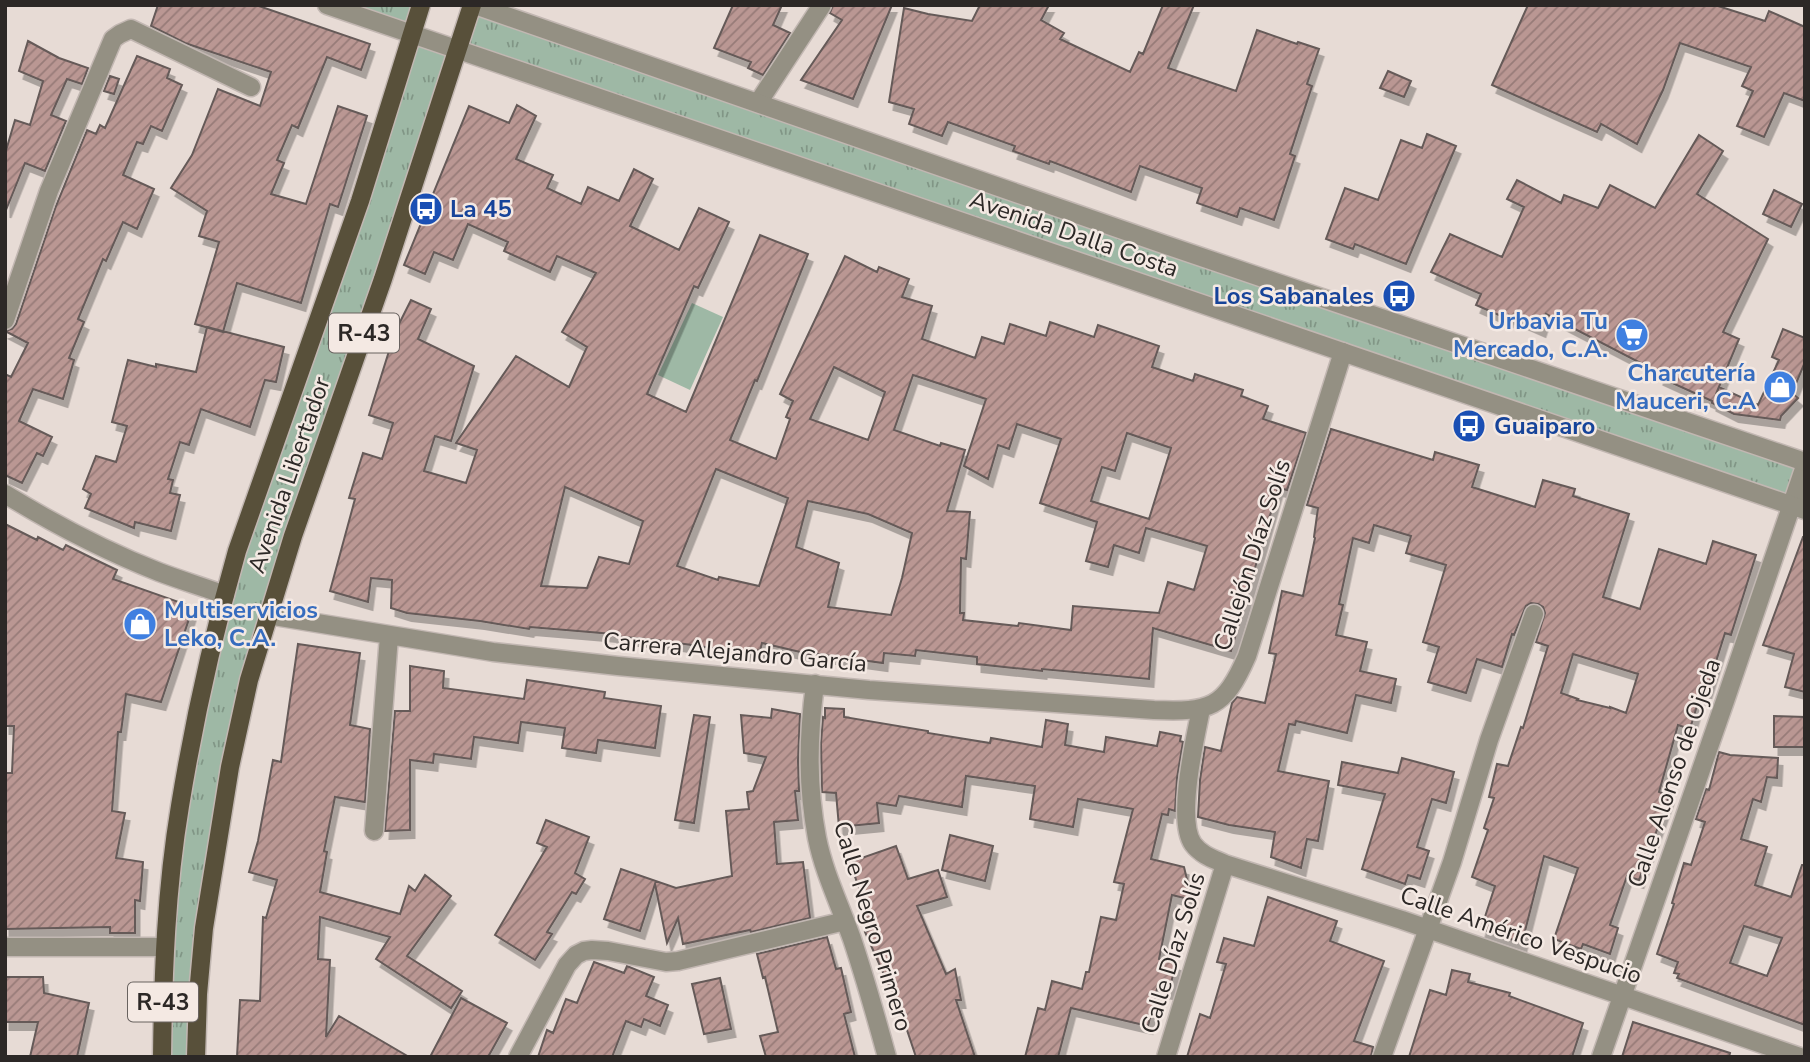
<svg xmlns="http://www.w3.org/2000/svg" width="1810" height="1062" font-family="'Nunito Sans',sans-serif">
  <defs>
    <pattern id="grass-tufts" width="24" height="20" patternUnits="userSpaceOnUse" patternTransform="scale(1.75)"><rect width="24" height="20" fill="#9eb8a5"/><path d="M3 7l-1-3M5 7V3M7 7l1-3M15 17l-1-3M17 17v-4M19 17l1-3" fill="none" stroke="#819686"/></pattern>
    <pattern id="building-hatch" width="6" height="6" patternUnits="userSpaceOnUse" patternTransform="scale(1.75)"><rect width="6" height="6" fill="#ba9793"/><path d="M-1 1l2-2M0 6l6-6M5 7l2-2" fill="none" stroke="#977b78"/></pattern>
    <filter id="shadow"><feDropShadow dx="4.5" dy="8" stdDeviation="0" flood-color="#0004"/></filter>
  </defs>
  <rect width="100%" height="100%" fill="#e7dbd5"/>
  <path fill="url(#grass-tufts)" d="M327,5h94l-9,30 45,15 15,-45 1333,457v48l-1347,-460 -75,229 -153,488 -34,290h-34l3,-110 44,-291 203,-621z"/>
  <path fill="#9eb8a5" d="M692,303l31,14 -33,73 -32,-15z"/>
  <path fill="url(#building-hatch)" stroke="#655a58" stroke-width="2" fill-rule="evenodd" filter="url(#shadow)" d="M158,5h98l114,39 -9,26 -34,-13 -29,71 -6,-3 -15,35 7,3 -13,31 35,10 32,-98 29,10 -29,91 -8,-3 -29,99 -64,-20 -14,49 -28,-8 24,-82 -20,-6 8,-25 -36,-23 21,-33 26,-66 42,17 11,-34 -86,-29 -34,-17z
    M733,5h49l-9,20 17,8 -27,42 -15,-7 3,-6 -37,-14z
    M833,5h59l-39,94 -52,-19 41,-60 -12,-7z
    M980,5h69l-8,15 23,13 -4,6 70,33 9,-20 4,2 20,-49h31l-26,63 68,23 21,-61 40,14 1,-2 21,7 -12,35 5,2 -22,68 5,2 -21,64 -34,-12 -3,9 -40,-14 5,-15 -62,-22 -9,26 -81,-31 -1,3 -36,-13 2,-5 -67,-24 -6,14 -33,-12 5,-15 -25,-7 15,-94 24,6 44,7z
    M1528,5h187l50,16 4,-10 36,16v74l-21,-8 -20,44 -27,-11 16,-35 -11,-5 9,-19 -71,-24 -17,47 -26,54 -36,-20 -4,8 -105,-47z
    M28,41l31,17 29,10 -6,16 -15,-5 -16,36 15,6 -21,50 -20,-8 -19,47 -1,-56 10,-34 15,5 13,-44 -24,-10z
    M137,56l33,13 -3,9 15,7 -20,46 -11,-5 -8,18 -6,-2 -14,33 31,14 -17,40 -14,-7 -17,39 -3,-2 -25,60 6,3 -15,36 5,2 -11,39 -30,-10 -14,32 33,16 -9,19 -6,-3 -15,30 -17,-8v-101l6,3 17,-34 -23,-12 7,-2 4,-5 40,-118 31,-76 9,4 4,-9 5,3z
    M1388,71l23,10 -7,16 -24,-9z
    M110,76l9,3 -5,15 -10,-3z
    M517,105l19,11 -20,43 37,16 -6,13 34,16 7,-17 31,14 15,-32 19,10 -23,47 49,24 20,-42 30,14 -31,66 -4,-2 -47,108 39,18 74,-177 48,19 -51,127 -2,-1 -25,60 46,19 14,-40 -4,-2 7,-16 -13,-7 65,-138 32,16 2,-5 30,12 -7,18 30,9 -10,33 53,19 7,-21 22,7 6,-20 36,12 4,-14 44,15 4,-12 61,21 -7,21 41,14 2,-7 48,16 -2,6 27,10 -5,13 43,14 -19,57 -9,-2 -47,163 -78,-23 -4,51 -107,-10v2l-65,-7v-7l-61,-7 -1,6 -31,-3 -1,10 -66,-9v2l-55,-13 -2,8 -12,-3 -1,5 -90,-13 -44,-4v-2l-83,-7 -1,2 -49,-8 -73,-8 -16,-5 1,-28 -21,-2 -3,24 -38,-11 25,-92 -6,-1 14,-45 19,6 11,-36 -24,-8 26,-83 16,-32 20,9 -13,30 56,27 -23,75 -16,-5 -11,35 42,12 11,-33 -21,-7 60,-87 53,31 18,-40 -25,-15 34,-59 -39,-17 -7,16 -46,-21 4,-9 -40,-18 -15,36 -19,-8 -9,22 -21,-9 65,-159 40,17zM834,367l51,25 -17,48 -58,-21zM913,375l73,24 -22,67 24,13 10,-34 11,4 8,-25 44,15 -21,64 57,19 -11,39 22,6 6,-22 25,8 7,-25 61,18 -13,44 -26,-8 -9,31 -86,-7 -2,24 -52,-7 -1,3 -55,-6 1,-7h-4l1,-55 5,1 4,-47 -23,-1 18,-61 -24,-7 -1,3 -46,-16zM1127,433l44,15 -22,71 -58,-18 11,-34 13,4zM716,469l72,29 -29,88 -40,-9 -1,3 -41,-14zM565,487l78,34 -14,43 -30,-7 -12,31 -46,-2zM808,501l60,13 44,19 -10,45 -11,37 -63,-8 11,-44 -43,-16z
    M1427,134l29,12 -50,118 -51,-20 -2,5 -27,-10 19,-51 33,12 23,-60 21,8z
    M1699,135l24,16 -26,43 71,45 -45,93 16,7 -23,55 3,-7 39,18 21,-45 -7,-3 11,-28 22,9v24l-13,31 6,5 -17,18 -1,4 -46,-6 -22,-11v-2l-53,-24 1,-4 -114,-59 -5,15 -32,-14 -1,4 -32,-14 5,-11 -50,-22 19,-38 52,23 22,-50 -17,-8 10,-19 44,23 3,-8 34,13 12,-23 45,23z
    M1774,190l28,14 -11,23 -28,-13z
    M207,327l77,20 -8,35 -11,-2 -15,47 -49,-18 -12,36 -9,-3 -12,37 5,1 -3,13 10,2 -9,36 -36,-9 -1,6 -49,-20 6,-14 -8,-5 13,-33 20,6 11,-36 -15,-4 16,-62 28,7v-3l40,8z
    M1331,429l102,31 2,-8 44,13 -7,22 63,20 8,-27 32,9 -2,7 56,18 -26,83 37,12 19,-60 47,15 7,-23 43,14 -25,80 -6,-2 -18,57 -5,-1 -12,40 -12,-4 -19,67 10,4 -30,84 -12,-4 -17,49 8,3 -8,26 -27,-10 -2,5 -27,-10 24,-71 -34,-12 -22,87 -41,-14 14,-43 -23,-9 16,-47 -4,-2 10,-30 -5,-1 8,-33 11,2 13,-39 2,1 25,-82 -12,-4 9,-29 -2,-6 -5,-3 -7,-1 -5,3 -12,29 -2,-1 -10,33 -25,-8 -11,34 -38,-11 11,-35 -16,-5 23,-77 -40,-12 5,-17 -37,-11 -5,18 -16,-5 -14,66 4,1 -7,30 31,7 -7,29 36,8 -5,24 -35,-8 -9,38 -51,-12 -1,4 -6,-1 -11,47 51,10 -11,60 -11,-2 -6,29 -30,-11 4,-25 -46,-7 -31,-8 2,-37 5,-33 16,4 11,-48 5,-6 28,6 11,-49 -7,-1 13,-62 21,5 12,-58 -1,-1 4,-29 -11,-3zM1573,654l65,20 -12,39 -16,-6v1l-33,-8 1,-1 -17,-6z
    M5,524l32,16 1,-3 25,13 3,-5 30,15 21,10 -4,9 80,28 -32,95 -35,-8 -5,38h-3l-6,79 13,2 -9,45 27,4 -3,39 -5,-1v33h-25v-6l-105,2v-156h7l2,-47h-9z
    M1803,537h2v155l-20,-5 9,-33 -31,-9z
    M298,644l62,9 -10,72 20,4 -5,73 -30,-5 -11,54 3,1 -7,40 80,22 9,-28 6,5 10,-16 26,21 -44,60 55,35 -11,17 -75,-49 14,-22 -70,-20 -2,42 12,1 -4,77 13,-21 70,41h-172l3,-57 20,1 3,-84 3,1 11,-38 -28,-8 9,-31 15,-81 8,2z
    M410,666l34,5 -1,17 81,11 3,-19 78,12 -1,6 57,8 -6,42 -57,-8 -2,13 -34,-5 3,-20 -44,-6 -3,21 -44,-6 -3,22 -37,-5 -1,9 -23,-3v70l-25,1 10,-120h15z
    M825,708l19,1v8l84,14v2l62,10 1,-5 51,9 4,-27 22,4 -3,21 39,7 2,-15 51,9 3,-14 21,4 -1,5 3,1 -6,36 -2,33 -6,-2 -1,6 -6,-1 -11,45 33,8 8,33 -20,-5 -13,64 17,4 -7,28 -12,-2 -9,37 -77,-18 -13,49h-33l13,-49 7,2 7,-29 30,8 4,-17h3l12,-55 15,3 8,-36 -10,-2 19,-73 -55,-10 -5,28 -43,-8 5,-33 -69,-10 -4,31 -63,-11 -3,10 -19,-3 2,20 -40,4 -3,-34 -14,-1 -1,-49 2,-26 2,1z
    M772,709l28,5 -2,47 1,30h-4l3,29 -24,2 3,42 26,-2 7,56 -59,14 -1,-2 -67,14 -5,-26 -11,25 -12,-59 -15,47 -36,-12 17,-50 55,19 56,-12 -6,-65 23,-2 -2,-17 6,-1 13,-34 -22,-4 -3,-38 30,3z
    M694,715l16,2 -16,106 -19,-3z
    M1774,716l31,1v30h-31z
    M1719,752l11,3 48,3 -1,20 -10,-1 -6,25 -8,-3 -12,40 26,8 -12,38 36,12 11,-32h3v160l-128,-47 2,-4 -5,-1 4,-11 -21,-8 17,-50 -2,-1 12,-40 7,2 14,-43 -9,-3 10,-30 3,1zM1744,926l38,12 -15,38 -37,-13z
    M1402,758l52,14 -8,31 -14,-4 -15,48 12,4 -9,28 -12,-4 -3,9 -43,-15 23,-75 -47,-9 4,-23 56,11z
    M546,820l43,17 -14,36 10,6 -9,15 -4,-2 -25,40 5,2 -17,26 -40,-25 52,-88 -10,-4z
    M950,835l43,11 -8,35 -43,-11z
    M896,846l12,33 30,-9 9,27 -30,9 29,68 9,-5 6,31h-5l19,57h-59l-24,-72 -3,1 -24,-54 4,-2 -11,-35 3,-1 -11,-32z
    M1268,897l69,24 -7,20 54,20 -30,80 19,6 -2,10h-184l13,-43 10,4 16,-54 -9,-2 7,-24 30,8z
    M827,937l9,32 5,-1 10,44 -7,2 11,43h-89l-6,-21 18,-4 -13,-55 -2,1 -6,-24z
    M594,962l30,11 3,-7 27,11 -8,19 22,9 -8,21 -16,-7 -3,8 -15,-6 -14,36h-74l9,-27 6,3 13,-34 11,4z
    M1452,970l18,4 -2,8 42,11 -1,3 74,27 -11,34h-163l21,-67 16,5z
    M5,977h38l1,16 45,10 -12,54h-47l8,-35h-33z
    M720,978l11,51 -27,5 -12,-50z
    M461,998l46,25 -19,34h-58z
    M1633,1022l97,31 -1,4h-107z"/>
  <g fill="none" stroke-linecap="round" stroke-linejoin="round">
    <defs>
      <path id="minor" d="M758,103l64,-98
        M5,320l44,-129 64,-152 7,-5 11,-5 120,58
        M5,494c49,30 100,57 154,78 21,8 44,15 66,23
        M268,615l225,37 125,14 251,24 285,20c56,2 70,-1 93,-54l96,-304
        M815,684c-7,54 -8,101 2,154 7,35 23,67 35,101 13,39 24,78 35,118
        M1201,709c-6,30 -25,111 -8,135 8,11 21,15 32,20l177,56 398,137
        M374,831l15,-195
        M5,947h160
        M518,1057l49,-92 9,-10 8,-4 8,-1 16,1 58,11 12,-1 167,-40
        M1166,1057l59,-193
        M1382,1057l70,-195 37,-122 45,-126
        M1601,1057l124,-356 80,-235"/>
      <path id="tertiary" d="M327,5l1478,505
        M475,5l688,239 642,218"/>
      <path id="primary" d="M162,1057c1,-84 4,-168 18,-251 14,-86 33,-171 57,-255l123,-350 61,-196
        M196,1057l2,-63 6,-66 26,-161 19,-87 44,-144 90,-257 89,-274"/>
    </defs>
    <use href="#minor" stroke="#c2b7b2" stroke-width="21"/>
    <use href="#tertiary" stroke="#c2b7b2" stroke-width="21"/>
    <use href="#primary" stroke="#c2b7b2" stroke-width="21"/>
    <use href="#minor" stroke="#949083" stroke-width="18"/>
    <use href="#tertiary" stroke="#949083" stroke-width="18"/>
    <use href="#primary" stroke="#58503a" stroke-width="18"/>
  </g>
  <defs>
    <symbol id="bus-disc" viewBox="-11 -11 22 22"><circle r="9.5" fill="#1a4fb4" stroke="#f4e9e3"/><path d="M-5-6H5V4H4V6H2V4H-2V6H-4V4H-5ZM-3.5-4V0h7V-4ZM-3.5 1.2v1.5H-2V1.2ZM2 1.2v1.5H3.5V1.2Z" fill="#fff"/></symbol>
    <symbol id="supermarket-disc" viewBox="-11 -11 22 22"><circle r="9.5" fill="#3f7fe0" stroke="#f4e9e3"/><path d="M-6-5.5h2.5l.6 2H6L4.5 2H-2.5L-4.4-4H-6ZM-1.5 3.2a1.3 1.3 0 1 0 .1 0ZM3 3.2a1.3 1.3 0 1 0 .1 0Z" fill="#fff"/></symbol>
    <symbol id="shop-disc" viewBox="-11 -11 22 22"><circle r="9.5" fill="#3f7fe0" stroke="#f4e9e3"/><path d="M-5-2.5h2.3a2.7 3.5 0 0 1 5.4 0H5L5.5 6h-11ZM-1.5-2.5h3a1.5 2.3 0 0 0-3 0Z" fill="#fff"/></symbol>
  </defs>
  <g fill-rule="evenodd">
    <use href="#bus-disc" x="407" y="190" width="38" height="38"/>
    <use href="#bus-disc" x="1380" y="277" width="38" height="38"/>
    <use href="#supermarket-disc" x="1613" y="316" width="38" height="38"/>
    <use href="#shop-disc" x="1761" y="368" width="38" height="38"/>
    <use href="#bus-disc" x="1450" y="407" width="38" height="38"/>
    <use href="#shop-disc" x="121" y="605" width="38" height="38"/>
  </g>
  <g text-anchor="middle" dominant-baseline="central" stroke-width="5" stroke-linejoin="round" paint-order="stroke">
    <g fill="#f4e9e3" stroke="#68625f" stroke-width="2">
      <rect x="329" y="313.5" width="70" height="39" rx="5"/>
      <rect x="128" y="982.5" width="70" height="39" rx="5"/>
    </g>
    <g font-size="23" font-weight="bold" fill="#2c2826">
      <text x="364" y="333">R-43</text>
      <text x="163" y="1002">R-43</text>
    </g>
    <g font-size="24" font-weight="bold" fill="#164399" stroke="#f4e9e3" text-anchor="start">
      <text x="450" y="209">La 45</text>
      <text x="1374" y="296" text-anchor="end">Los Sabanales</text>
      <text x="1494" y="426">Guaiparo</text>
    </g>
    <g font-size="24" fill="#2c2826" stroke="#f4e9e3">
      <text transform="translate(1074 234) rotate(19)">Avenida Dalla Costa</text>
      <text transform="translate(289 475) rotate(-71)">Avenida Libertador</text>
      <text transform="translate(1252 555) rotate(-72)">Callejón Díaz Solís</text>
      <text transform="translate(735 652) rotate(5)">Carrera Alejandro García</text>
      <text transform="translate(1674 773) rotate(-71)">Calle Alonso de Ojeda</text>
      <text transform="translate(873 926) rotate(73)">Calle Negro Primero</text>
      <text transform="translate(1521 935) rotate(19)">Calle Américo Vespucio</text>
      <text transform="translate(1173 953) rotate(-73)">Calle Díaz Solís</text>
    </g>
    <g font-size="24" font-weight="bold" fill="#366cbe" stroke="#f4e9e3" text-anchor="end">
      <text x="1608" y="321">Urbavia Tu<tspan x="1608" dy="28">Mercado, C.A.</tspan></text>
      <text x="1756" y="373">Charcutería<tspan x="1756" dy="28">Mauceri, C.A</tspan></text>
      <text x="164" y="610" text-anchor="start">Multiservicios<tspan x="164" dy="28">Leko, C.A.</tspan></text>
    </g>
  </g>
  <rect width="1810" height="1062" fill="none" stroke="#2c2826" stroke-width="14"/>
</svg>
